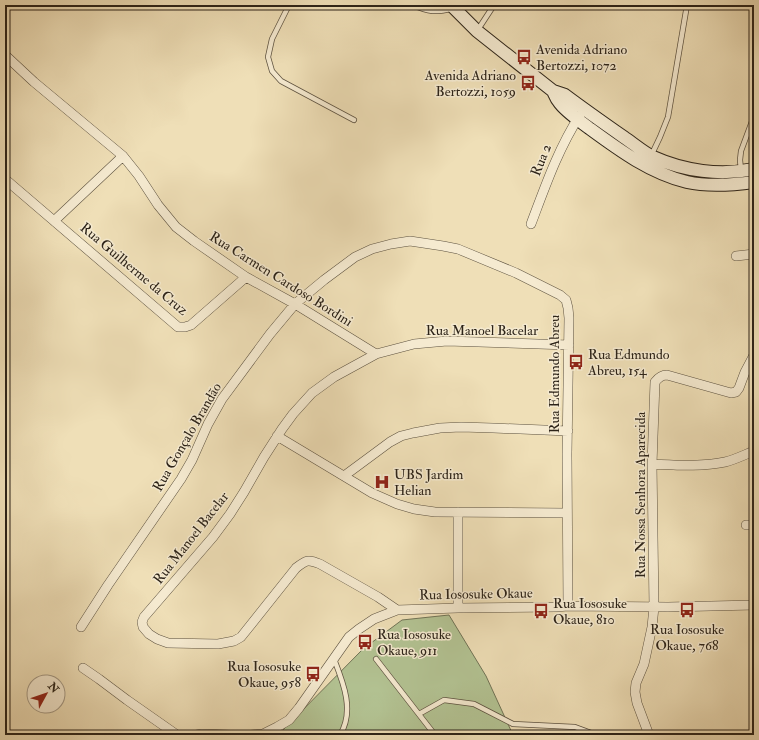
<svg xmlns="http://www.w3.org/2000/svg" width="759" height="740" font-family="'IM FELL Double Pica',serif">
  <rect width="100%" height="100%" fill="#efdfb7"/>
  <filter id="stains"><feTurbulence type="fractalNoise" baseFrequency=".005" numOctaves="4"/><feColorMatrix values="0 0 0 0 .2 0 0 0 0 .09 0 0 0 0 .02 0 0 0 .5 -.17"/></filter>
  <radialGradient id="worn" r=".72"><stop offset=".6" stop-color="#630" stop-opacity="0"/><stop offset="1" stop-color="#630" stop-opacity=".3"/></radialGradient>
  <path fill="#b3c393" stroke="#707356" d="M449,615l37,61 27,59h-235l85,-86 39,-29z"/>
  <g fill="none" stroke-linecap="round" stroke-linejoin="round">
    <defs>
      <path id="service" d="M289,5l-17,34 -4,18 4,14 9,10 73,39
        M413,5c15,7 23,8 40,3
        M477,31l17,-26
        M651,156l9,-19 8,-20 19,-112
        M741,170l-1,-10 1,-9 13,-35
        M334,659c9,23 21,52 6,76
        M376,659l59,76
        M419,714l25,-14 30,4 39,20 62,3 19,7 1,1"/>
      <path id="minor" d="M5,55l29,27 89,74 16,20 19,29 18,22 18,14 52,36 49,27 81,50
        M5,179l173,148h7l6,-2 55,-48
        M54,221l69,-65
        M531,224c14,-37 27,-75 49,-109
        M736,256l18,-2
        M277,436l95,57 25,11 17,5 21,3 132,1
        M652,464c24,1 49,3 73,-2 9,-2 19,-7 29,-11
        M344,476l46,-34 11,-6 12,-3 27,-5 21,-1 32,1 75,3
        M746,525h8
        M458,608v-96
        M397,610l-19,-13 -58,-33c-12,-5 -14,-4 -24,4l-55,69 -7,4 -16,3 -50,-1 -11,-4 -8,-5 -6,-7 -1,-5 2,-5 69,-80 17,-23 14,-22 20,-35 18,-28 11,-15 19,-21 22,-16 42,-23 38,-10 33,-3 122,4
        M81,627l27,-42 73,-106 11,-19 16,-36 14,-25 48,-65 25,-30 29,-24 31,-23 17,-8 19,-5 19,-3 33,5 15,3 58,24 44,22 6,5 2,8 1,10 -2,136 1,152
        M83,668l16,11 28,21 50,35
        M196,735l6,-1 29,1
        M251,735l12,-1 14,-7 12,-7 10,-12 50,-71 10,-8 15,-10 23,-9 61,-2 98,-1 12,-1 100,1 86,-2
        M649,735l-12,-32 -2,-11 1,-9 8,-19 8,-37 2,-20 -2,-143 3,-82c3,-4 7,-7 12,-7l64,18 5,-1 3,-4 6,-16 9,-17"/>
      <path id="secondary" d="M451,5l26,26 76,60 12,4c20,15 40,29 60,43 9,6 18,14 28,19 31,14 67,19 101,12
        M553,91c2,4 3,8 6,11 6,9 21,19 30,26 30,22 61,45 98,54 22,5 45,3 67,0"/>
    </defs>
    <use href="#service" stroke="#5d5240" stroke-width="6"/>
    <use href="#minor" stroke="#5d5240" stroke-width="10"/>
    <use href="#secondary" stroke="#2c2318" stroke-width="14"/>
    <use href="#service" stroke="#f5ead0" stroke-width="4.5"/>
    <use href="#minor" stroke="#f5ead0" stroke-width="9"/>
    <use href="#secondary" stroke="#f5ead0" stroke-width="12"/>
  </g>
  <defs>
    <symbol id="bus-bare" viewBox="-9 -9 18 18"><path d="M-5-6H5V4H4V6H2V4H-2V6H-4V4H-5ZM-3.5-4V0h7V-4ZM-3.5 1.2v1.5H-2V1.2ZM2 1.2v1.5H3.5V1.2Z" fill="#8f2418" stroke="#f5ead0" stroke-width="2.5" paint-order="stroke"/></symbol>
    <symbol id="hospital-bare" viewBox="-9 -9 18 18"><path d="M-5-5h3v3.5h4V-5h3V5h-3V1.5h-4V5h-3Z" fill="#8f2418" stroke="#f5ead0" stroke-width="2.5" paint-order="stroke"/></symbol>
  </defs>
  <g fill-rule="evenodd">
    <use href="#bus-bare" x="513" y="46" width="22" height="22"/>
    <use href="#bus-bare" x="517" y="72" width="22" height="22"/>
    <use href="#bus-bare" x="565" y="351" width="22" height="22"/>
    <use href="#hospital-bare" x="371" y="471" width="22" height="22"/>
    <use href="#bus-bare" x="676" y="599" width="22" height="22"/>
    <use href="#bus-bare" x="530" y="600" width="22" height="22"/>
    <use href="#bus-bare" x="354" y="631" width="22" height="22"/>
    <use href="#bus-bare" x="302" y="663" width="22" height="22"/>
  </g>
  <g text-anchor="middle" dominant-baseline="central" stroke-width="3" stroke-linejoin="round" paint-order="stroke">
    <g font-size="14" fill="#2c2318" stroke="#f5ead0" text-anchor="start">
      <text x="536" y="49">Avenida Adriano<tspan x="536" dy="16">Bertozzi, 1072</tspan></text>
      <text x="516" y="75" text-anchor="end">Avenida Adriano<tspan x="516" dy="16">Bertozzi, 1059</tspan></text>
      <text x="588" y="354">Rua Edmundo<tspan x="588" dy="16">Abreu, 154</tspan></text>
      <text x="394" y="474">UBS Jardim<tspan x="394" dy="16">Helian</tspan></text>
      <text x="553" y="603">Rua Iososuke<tspan x="553" dy="16">Okaue, 810</tspan></text>
      <text x="687" y="629" text-anchor="middle">Rua Iososuke<tspan x="687" dy="16">Okaue, 768</tspan></text>
      <text x="377" y="634">Rua Iososuke<tspan x="377" dy="16">Okaue, 911</tspan></text>
      <text x="301" y="666" text-anchor="end">Rua Iososuke<tspan x="301" dy="16">Okaue, 958</tspan></text>
    </g>
    <g font-size="14" fill="#2c2318" stroke="#f5ead0">
      <text transform="translate(541 160) rotate(-68)">Rua 2</text>
      <text transform="translate(134 269) rotate(40)">Rua Guilherme da Cruz</text>
      <text transform="translate(281 279) rotate(32)">Rua Carmen Cardoso Bordini</text>
      <text x="482" y="330">Rua Manoel Bacelar</text>
      <text transform="translate(554 374) rotate(-90)">Rua Edmundo Abreu</text>
      <text transform="translate(187 437) rotate(-60)">Rua Gonçalo Brandão</text>
      <text transform="translate(640 495) rotate(-90)">Rua Nossa Senhora Aparecida</text>
      <text transform="translate(191 538) rotate(-52)">Rua Manoel Bacelar</text>
      <text transform="translate(476 594) rotate(-1)">Rua Iososuke Okaue</text>
    </g>
  </g>
  <rect width="759" height="740" fill="none" stroke="#efdfb7" stroke-width="20"/>
  <rect x="6" y="6" width="747" height="728" fill="none" stroke="#2c2318" stroke-width="2"/>
  <rect x="10" y="10" width="739" height="720" fill="none" stroke="#2c2318"/>
  <g transform="translate(46 694) rotate(50)"><circle r="19" fill="#f5ead0" stroke="#a59a86"/>
  <path d="M0-3L7 15L0 10L-7 15Z" fill="#8f2418"/>
  <text y="-6" font-size="11" font-weight="bold" text-anchor="middle" fill="#2c2318">N</text>
  </g>
  <rect width="100%" height="100%" filter="url(#stains)"/>
  <rect width="100%" height="100%" fill="url(#worn)"/>
</svg>
